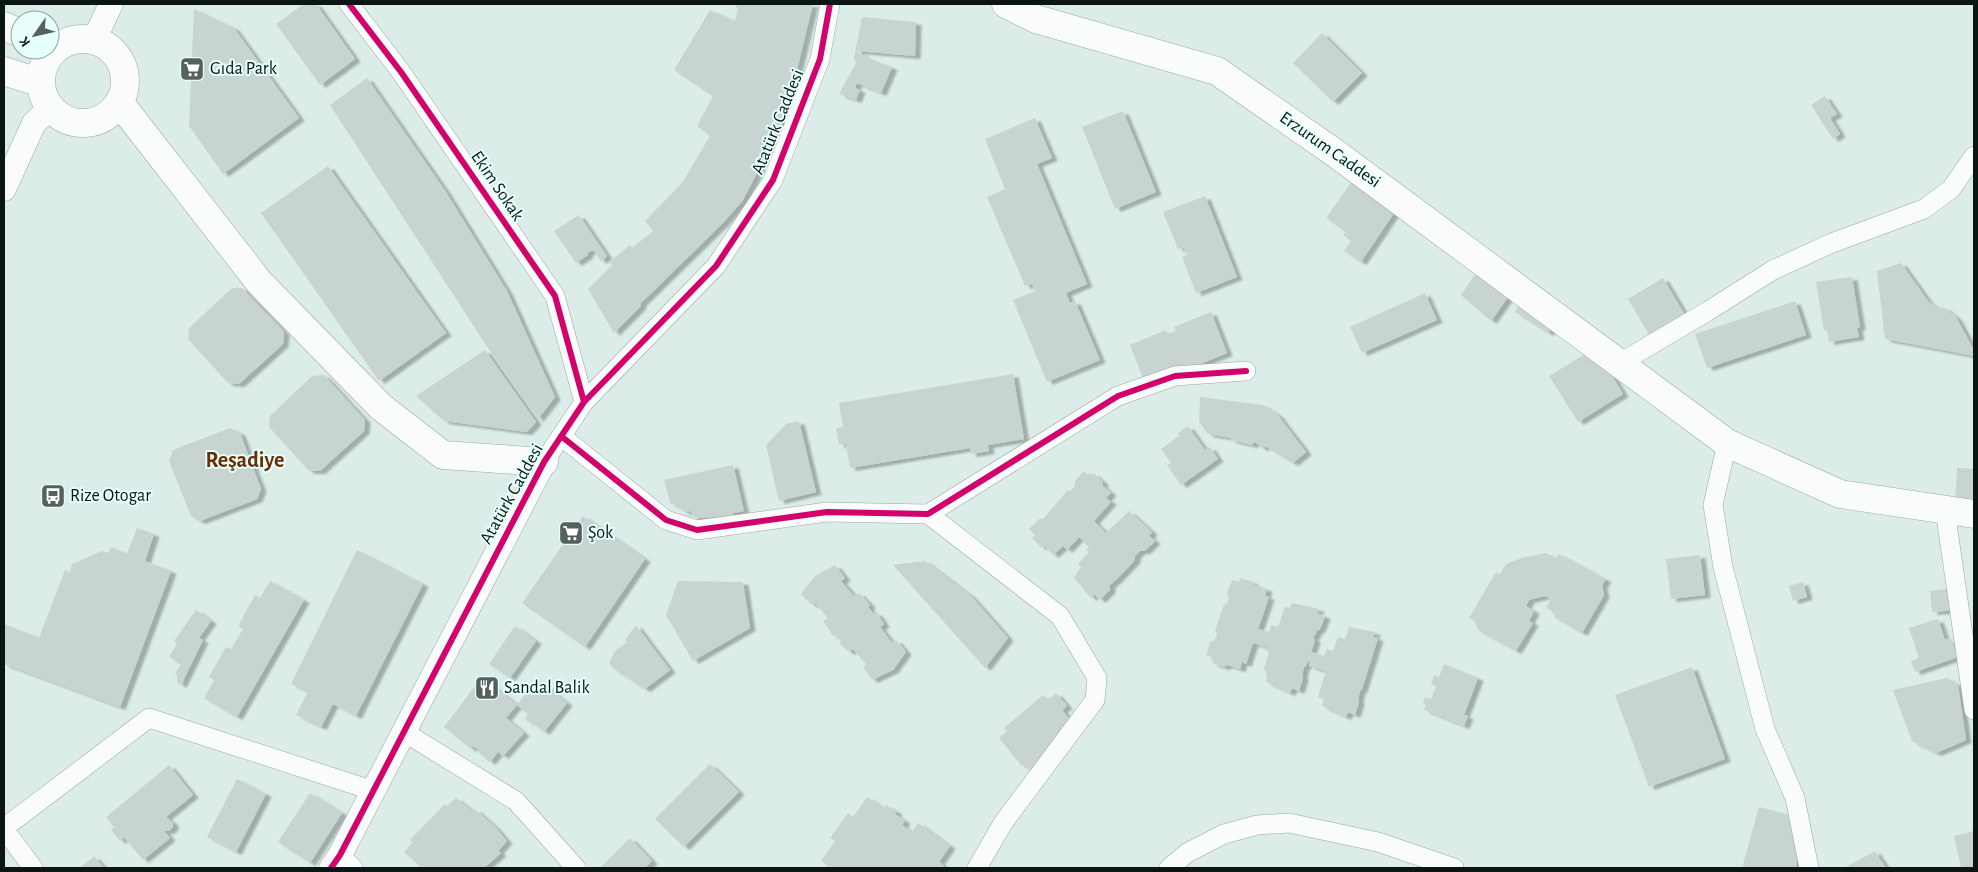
<svg xmlns="http://www.w3.org/2000/svg" width="1978" height="872" font-family="'Alegreya Sans',sans-serif">
  <defs>
    <filter id="shadow"><feDropShadow dx="5.5" dy="3" stdDeviation="1" flood-color="#0004"/></filter>
  </defs>
  <rect width="100%" height="100%" fill="#dbece9"/>
  <path fill="#c7d4d2" filter="url(#shadow)" d="M304,4h12l39,55 -35,26 -44,-61z
    M734,4h79l-18,74 4,2 -23,55 -33,65 -20,23 -83,81 1,2 -27,27 -26,-44 24,-24 -2,-3 20,-17 2,3 21,-17 -8,-10 37,-38 28,-47 -13,-10 16,-30 -39,-26 36,-60 25,11 3,-12z
    M194,9l40,19 65,90 -76,56 -34,-48z
    M862,17l54,5 -1,34 -58,-5 12,8 23,8 -11,26 -24,-10 -2,5 5,2 -4,10 -17,-6 17,-31 -2,-5z
    M1322,33l40,40 -29,29 -40,-39z
    M367,78l79,114 61,99 48,106 -17,22 -50,-71 -158,-243z
    M1825,96l12,18 -7,4 10,16 -7,5 -22,-34z
    M1123,111l33,81 -41,17 -33,-82z
    M1035,118l17,40 -15,6 50,120 -21,9 4,10 5,-2 25,59 -53,22 -34,-82 22,-9 -3,-7 -7,2 -38,-89 18,-8 -20,-50z
    M328,166l118,167 -67,48 -118,-168z
    M1355,177l43,30 -37,55 -17,-11 7,-10 -8,-6 3,-3 -20,-14z
    M1205,196l32,81 -41,16 -14,-36 5,-2 -4,-8 -5,2 -15,-37z
    M579,215l28,41 -6,5 -8,-11 -6,3 1,2 -12,8 -22,-32z
    M1901,263l27,38 8,6 9,1 11,9 18,33v6l-89,-17 -8,-68z
    M1480,267l33,23 -22,31 -30,-26z
    M1852,277l8,50 -3,1 2,9 -30,5 -2,-12 -3,1 -8,-49z
    M1663,278l22,37 -35,21 -22,-37z
    M232,288h10l42,44 -1,12 -44,40 -11,-1 -40,-44 1,-11z
    M1425,293l12,27 -75,33 -12,-26z
    M1523,298l34,21 -9,14 -33,-21z
    M1795,301l11,34 -99,33 -12,-34z
    M1211,312l16,41 -81,33 -16,-41 36,-15 2,4 8,-3 -2,-4z
    M1595,348l28,46 -45,28 -29,-46z
    M485,350l51,72 -9,10 -83,-11 -28,-25z
    M1013,374l11,65 -36,6 1,6 -18,3 -1,-6 -120,20 -4,-24 -7,1 -3,-17 7,-1 -4,-24z
    M324,375l41,45 -1,11 -44,40h-11l-40,-44 1,-11 42,-40z
    M1200,397l63,8 14,9 29,38 -13,11 -28,-17 -3,2 -7,-6 -3,3 -21,-5v-2l-23,-4 -9,-12z
    M799,421l17,71 -37,9 -13,-56 20,-21z
    M1188,426l17,24 5,-3 8,12 -37,26 -14,-20 4,-2 -10,-14 18,-13 -2,-2z
    M230,428l10,5 21,56 -4,10 -57,22 -9,-5 -22,-55 4,-11z
    M733,465l11,46 -11,2v2l-30,3 -10,-1 -2,-6 -6,1 -6,-5 -9,-4 -6,-23z
    M1957,468l17,1v41l-19,-2z
    M1084,471l6,6 3,-4 10,9 -1,3 9,8 -5,5 5,4 -17,19 12,12 23,-22 23,21 -3,4 6,5 -10,10h-5l-5,5v4l-18,19 -7,6v5l-10,10 -6,-6 -3,4 -17,-20 7,-11 -3,-3 11,-12 -3,-2 3,-3 -10,-10 -12,13 -4,-4 -10,9 -8,-9 -4,1 -9,-9 3,-3 -6,-6 10,-10h4l24,-28h3l5,-5v-5z
    M583,516l62,43 -60,88 -63,-44z
    M137,528l17,6 -9,27 26,10 -51,136 -116,-43v-40l35,14 26,-68 5,2 2,-8 30,-13 6,2 3,-6 16,7z
    M357,550l66,34 -67,132 -23,-12 -12,23 -25,-12 12,-23 -17,-8z
    M1546,553l10,6 3,-5 44,24 3,1 -4,6 2,10 -22,38 -28,-16 2,-4 -10,-5 5,-9 -6,-3 -16,4 -3,6 8,5 -5,10 4,2 -17,28 -38,-21 -3,-9 -6,-3 27,-46 4,2 6,-10 16,-6z
    M1700,555l5,40 -34,4 -5,-40z
    M925,561l46,35 37,42 -23,30 -92,-103z
    M835,565l10,13 -4,3 13,15 5,-3 11,12 -2,2 6,7 2,-2 8,12 -4,3 12,16 4,-3 10,12 -13,18 -21,10 -9,-13 3,-3 -13,-15 -4,3 -10,-9 2,-2 -6,-7 -2,2 -10,-15 5,-3 -13,-15 -3,2 -11,-11 14,-18z
    M1240,578l13,4 1,3 13,4 -2,7 4,1 -11,32 11,3 2,-7 7,2 7,-20 5,1 2,-5 27,6 -2,4 8,3 -5,13 -3,2 -4,7 2,2 -4,12 13,4 3,-7 6,2 5,-14 7,2 4,-12 26,5 -2,5 5,1 -16,51 -2,2 -2,8 1,3 -4,13 -7,-3 -2,5 -24,-11 2,-7 -6,-2 8,-26 -17,-5 1,-4 -2,-1 -2,5 -2,1 -2,8 1,3 -4,13 -7,-3 -2,5 -24,-11 1,-6 -3,-8 5,-16 -3,-2v-3l-13,-4 -7,21 -4,-2 -2,7 -13,-4 -3,2 -12,-4 2,-5 -8,-3 4,-13 4,-1 3,-7 -2,-3 9,-26 3,-1 2,-7 -2,-4 5,-13 7,2z
    M270,581l34,19 -67,117 -33,-19 10,-18 -5,-3 17,-30 5,2 12,-20 -5,-3 17,-31 5,3z
    M678,581l65,1 7,46 -57,33 -27,-46z
    M1803,582l4,15 -14,4 -4,-15z
    M1954,588l2,22 -24,2 -2,-21z
    M196,610l15,11 -12,17 4,2 -22,45 -4,-3v-7l-2,-2 6,-8 -11,-8v-2l7,-11 -3,-3z
    M1938,619l7,21 6,-2 7,19 -43,15 -4,-11 8,-3 -10,-30z
    M636,625l34,45 -25,19 -31,-20 -5,-6 6,-12 12,-9 -2,-2z
    M515,626l21,15 -26,37 -21,-14z
    M1444,664l34,14 -14,37 4,1 -4,10 -40,-16 2,-5 -3,-1 2,-7 6,2 5,-13 -5,-2 3,-9 5,2z
    M1692,667l33,92 -76,28 -34,-92z
    M482,677l35,28 -11,13 18,15 -21,23 -5,-4 -8,10 -11,-9 1,-1 -3,-3 -4,-3 -2,3 -27,-22z
    M1947,678l11,7 8,55 -30,13 -24,-12 -19,-51z
    M537,679l30,24 -23,29 -14,-11 -1,1 -4,-3 3,-5 -11,-9z
    M1056,693l11,13 -5,4 9,11 -14,12 5,5 -21,18 5,5 -13,12 -9,-9 -2,2 -23,-28 8,-7 -3,-3 39,-33 5,5z
    M710,764l29,28 -55,55 -29,-28z
    M169,765l24,30 -27,22 7,6v4l-4,4h-5l6,7 -27,22 -19,-23 -4,4 -9,-11 3,-3 -8,-10z
    M237,779l29,15 -30,58 -29,-15z
    M310,793l32,20 -32,50 -32,-21z
    M867,797l17,12 2,-4 11,7 -2,2 10,7 -3,4 10,7 6,-9 32,23 -11,16 5,4 -1,2h-112l-10,-7 14,-20 -5,-3 18,-25 5,4z
    M456,798l17,14 2,-3 20,18 12,14 -9,10 3,2 -17,15h-62l-18,-16 9,-10 -3,-2 35,-36 2,2z
    M1759,807l30,8 10,19 -3,34h-54z
    M1974,831v37h-13l-7,-32z
    M630,838l22,23 -7,7h-45z
    M1875,851l11,17h-42z
    M94,856l10,12h-24z"/>
  <g fill="none" stroke-linecap="round" stroke-linejoin="round">
    <defs>
      <path id="minor" d="M349,4l52,68 154,224 29,106
        M1620,363l88,-52 65,-41 59,-27 92,-34 27,-20 23,-33
        M561,436l105,84 31,10 130,-18 101,2 190,-118 57,-20 71,-5
        M1727,443l-14,62 10,62 42,162 30,69 14,70
        M544,462l40,-60 132,-136 57,-86 47,-121 10,-55
        M1945,510l29,200
        M928,514l132,102 37,62 -2,22 -92,123 -26,45
        M404,732l112,69 60,67
        M4,828l145,-110 225,73
        M4,829l29,39
        M340,855l13,13
        M1169,868l18,-15 37,-19 33,-9 32,-2 89,19 76,26"/>
      <path id="tertiary" d="M94,40l17,-36
        M4,189l30,-66 16,-15
        M331,868l9,-13 204,-393"/>
      <path id="secondary" d="M1006,4l30,15 181,52 118,82 392,290 113,51 134,20
        M4,26l16,7
        M41 81a42 42 0 1 1 84 0a42 42 0 1 1-84 0Z
        M4,71l37,12
        M119,102l140,180 122,125 62,48 101,7"/>
    </defs>
    <use href="#minor" stroke="#9ba7a5" stroke-width="20"/>
    <use href="#tertiary" stroke="#9ba7a5" stroke-width="25"/>
    <use href="#secondary" stroke="#9ba7a5" stroke-width="29"/>
    <use href="#minor" stroke="#fafcfc" stroke-width="19"/>
    <use href="#tertiary" stroke="#fafcfc" stroke-width="24"/>
    <use href="#secondary" stroke="#fafcfc" stroke-width="28"/>
    <defs>
      <path id="cycleway" d="M349,4l52,68 154,224 29,106
        M561,436l105,84 31,10 130,-18 101,2 190,-118 57,-20 71,-5
        M331,868l9,-13 204,-393 40,-60 132,-136 57,-86 47,-121 10,-55"/>
    </defs>
    <use href="#cycleway" stroke="#e6fffa" stroke-width="9"/>
    <use href="#cycleway" stroke="#d6006c" stroke-width="6"/>
  </g>
  <defs>
    <symbol id="supermarket-square" viewBox="-11 -11 22 22"><rect x="-9" y="-9" width="18" height="18" rx="4" fill="#54615f" stroke="#e6fffa"/><path d="M-6-5.5h2.5l.6 2H6L4.5 2H-2.5L-4.4-4H-6ZM-1.5 3.2a1.3 1.3 0 1 0 .1 0ZM3 3.2a1.3 1.3 0 1 0 .1 0Z" fill="#fff"/></symbol>
    <symbol id="bus-square" viewBox="-11 -11 22 22"><rect x="-9" y="-9" width="18" height="18" rx="4" fill="#54615f" stroke="#e6fffa"/><path d="M-5-6H5V4H4V6H2V4H-2V6H-4V4H-5ZM-3.5-4V0h7V-4ZM-3.5 1.2v1.5H-2V1.2ZM2 1.2v1.5H3.5V1.2Z" fill="#fff"/></symbol>
    <symbol id="restaurant-square" viewBox="-11 -11 22 22"><rect x="-9" y="-9" width="18" height="18" rx="4" fill="#54615f" stroke="#e6fffa"/><path d="M-5-6h1v4h1v-4h1v4h1v-4h1v5L-1.5 .5V6h-2V.5L-5-1ZM5-6V6H3V1.5H1.5Q1.5-4 5-6Z" fill="#fff"/></symbol>
  </defs>
  <g fill-rule="evenodd">
    <use href="#supermarket-square" x="178" y="55" width="28" height="28"/>
    <use href="#bus-square" x="39" y="482" width="28" height="28"/>
    <use href="#supermarket-square" x="557" y="519" width="28" height="28"/>
    <use href="#restaurant-square" x="473" y="674" width="28" height="28"/>
  </g>
  <g text-anchor="middle" dominant-baseline="central" stroke-width="4" stroke-linejoin="round" paint-order="stroke">
    <g font-size="18" fill="#0b1614" stroke="#e6fffa" text-anchor="start">
      <text x="210" y="69">Gıda Park</text>
      <text x="70" y="496">Rize Otogar</text>
      <text x="588" y="533">Şok</text>
      <text x="504" y="688">Sandal Balik</text>
    </g>
    <g font-size="18" fill="#0b1614" stroke="#e6fffa">
      <text transform="translate(778 122) rotate(-68)">Atatürk Caddesi</text>
      <text transform="translate(1330 150) rotate(35)">Erzurum Caddesi</text>
      <text transform="translate(497 186) rotate(56)">Ekim Sokak</text>
      <text transform="translate(512 494) rotate(-61)">Atatürk Caddesi</text>
    </g>
    <g font-size="22" font-weight="bold" fill="#6b2e04" stroke="#e6fffa">
      <text x="245" y="460">Reşadiye</text>
    </g>
  </g>
  <rect width="1978" height="872" fill="none" stroke="#0b1614" stroke-width="10"/>
  <g transform="translate(35 35) rotate(236)"><circle r="24" fill="#e6fffa" stroke="#8ea29e"/>
  <path d="M0-4L9 19L0 12L-9 19Z" fill="#54615f"/>
  <text y="-8" font-size="14" font-weight="bold" text-anchor="middle" fill="#0b1614">K</text>
  </g>
</svg>
